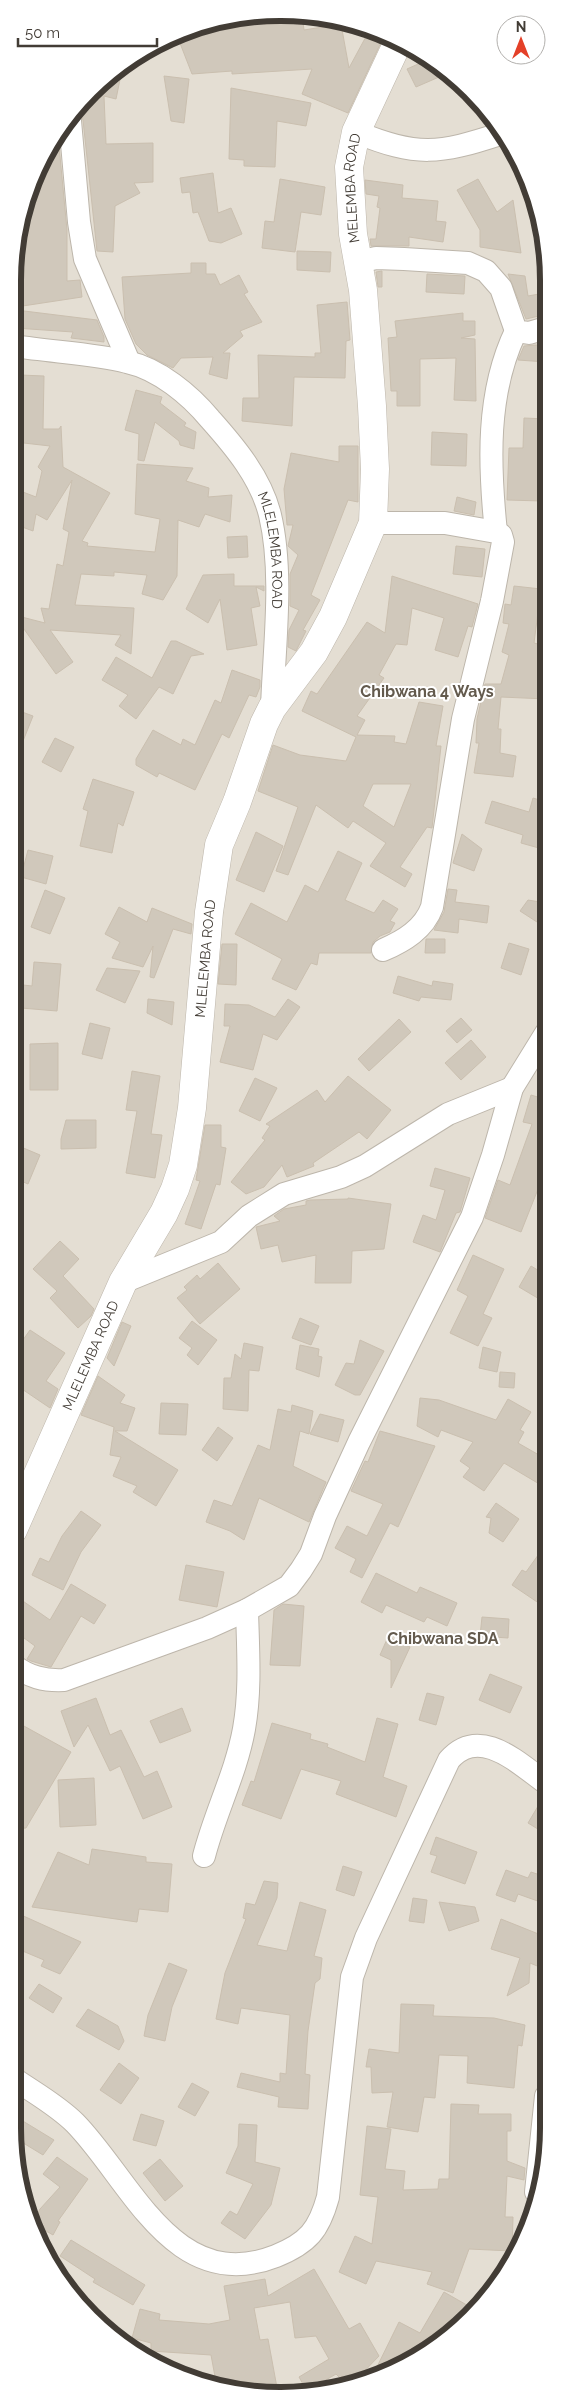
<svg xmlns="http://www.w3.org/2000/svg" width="561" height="2408" font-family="Raleway,sans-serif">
  <rect width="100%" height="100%" fill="#f0ece4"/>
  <path fill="#e4ded3" d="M316,15l83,25 71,51 51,71 25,84v1917l-33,98 -69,79 -94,46 -87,9 -101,-27 -83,-64 -46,-74 -20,-102 2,-1883 34,-99 69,-78 93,-46z"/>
  <path fill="#d0c8bb" stroke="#cabfaf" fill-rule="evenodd" d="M261,18l3,6 39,-2 1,8 37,-6 8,44 20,-37 15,5 -36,77 -46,-19 10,-25 -80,5v-3l-40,3 -14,-36 33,-16z
    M427,60l19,14 -30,13 -9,-18z
    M123,65l-7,34 -12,-3 2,48 47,-1v39l-19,1 6,10 -25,13 -2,46 -16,-1 -14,-131 -4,-8 39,-44z
    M164,76l25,3 -5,44 -13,-2z
    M231,88l80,15 -5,23 -29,-5 -2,46 -31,-1v-6l-15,-1z
    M58,135l9,95v51l13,-1 2,17 -66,10 1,-20h-2v-42l34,-99z
    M213,173l5,40 13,-5 11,26 -21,9 -12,-2 -11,-29 -5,1 -3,-21 -8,1 -2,-15z
    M280,179l45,8 -4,28 -20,-3 -6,40 -33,-4 3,-27 9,1z
    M478,179l19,33 16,-12 8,53 -41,-6v-17l-23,-40z
    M365,180l38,5 -1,13 36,3 -2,20 10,1 -3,20 -34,-5v9h-38l-1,-7h6l4,-31 -3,-1 2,-11 -13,-2z
    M297,251l34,1 -1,20 -33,-2z
    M191,263h15v11h9l5,11 19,-10 9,17 -4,2 18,28 -22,9 3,5 -20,17h7l-3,26 -18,-5 4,-17 -32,1 -8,10 -26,-13 -11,-11 -11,-25 -3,-42 69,-4z
    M382,271v16h-4l-2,-15z
    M427,274l38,2 -1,18 -38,-2z
    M508,274l17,2 3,20 11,-2 4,21 -17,4z
    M347,302l3,38 -4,1 -1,37 -51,-1 -2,49 -50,-5 1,-23h16l-1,-43 57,2v-4h6l-4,-48z
    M16,310l81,10 7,17v5l-33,-4 2,-6 -58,-4z
    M463,313v8h12v14l-14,3 14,1 1,62 -22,-1 2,-42 -36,1v47h-23v-15h-6l-3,-53 9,-1 -2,-16z
    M536,345l10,1v16l-28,-2 6,-14z
    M20,375l24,1 -1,53h16l2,-3 2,41 47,26 -28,48 6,2 -1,3 68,6 5,-33 -25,-5 2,-50 56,4 -7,13 23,7 -1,9 24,-2 -2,27 -25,-8 -6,13 -21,-7 -1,56 -14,24 -21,-6 5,-19 -33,-3v4l-33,-2 -6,31 59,3 -3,46 -16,-9 6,-10 -71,-5 23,32 -17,12 -42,-59 31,8 -4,-15 8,1 8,-45 6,2 6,-34 -6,-3 9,-49 -25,40 -11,-6 -3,17 -19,-7 1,-35 21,8 6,-26 -4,-4 12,-21 -35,-4v-33h4z
    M136,390l26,7 -2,6 26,20 -2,3 12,6 -2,17 -14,-4 -1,-4 -24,-19 -11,39 -6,-1 1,-26 -14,-4z
    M524,418l22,1 -4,82 -35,-1 2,-52h14z
    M432,432l35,2 -1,32 -35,-1z
    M339,446h19v56l-10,-2 -37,95 9,5 -17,30 3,1 -10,20 -8,-4 1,-17 10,-20 -9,-4v-32l8,-19 -10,-9 5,-21h-6l-3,-36 7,-36 48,9z
    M457,497l19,5 -2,13 -20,-4z
    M247,536l1,21 -20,1 -1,-21z
    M456,546l29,3 -3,28 -29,-3z
    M234,574v12h30v5l-8,-4 4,19 -9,2 6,37 -30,5 -7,-51 -12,24 -22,-14 17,-34z
    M392,576l86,28 -6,23 -4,-1 -10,31 -23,-7 9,-32 -32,-10 -5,37 -11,-1 -17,31 5,3 -27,38 8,4 -8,15 38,1 -1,6 12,2 13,-42 24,4 -7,40h5l-9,82 -5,-1 -27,40 12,7 -7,13 -35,-21 16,-23 -33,-22 -5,7 -32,-23 -28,70 -12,-4 22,-64 -40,-16 15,-46 27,10 46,6 10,-24 -54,-26 9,-20 6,3 50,-72 18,11zM373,784h38l-17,43 -31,-21z
    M514,586l27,3 -7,54 12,3 -6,21 6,1v31l-45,-2 -3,32h3l-1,24 16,3 -3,21 -39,-4 5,-30h-3l1,-24 8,-35h16l8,-29 -7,-3 7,-28 -6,-1 2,-19 6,1z
    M171,641h5l28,13 -13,2 -18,38 -14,-7 -23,32 -17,-13 9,-11 -26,-15 14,-23 36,21z
    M232,670l28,10v7l-4,10 -7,-2 -20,43 -7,-4 -27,56 -36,-17 -2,4 -21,-12v-6l17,-29 28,15 2,-6 12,6 20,-45 6,3z
    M14,709l19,7 -18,45h-1z
    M55,738l19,9 -13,25 -19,-10z
    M93,779l41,13 -11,34 -5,-3 -6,30 -32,-7 8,-35 -5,-2z
    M533,798l13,4v48l-25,-7 2,-8 -38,-12 7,-22 37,11z
    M256,832l27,14 -19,46 -28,-12z
    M462,834l20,15 -8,22 -21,-8z
    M28,850l25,6 -7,28 -25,-7z
    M338,851l24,12 -17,37 29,13 9,-13 15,9 -8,12 5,2 -5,9 -10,4 -7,6 -2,11h-52l-2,12 -6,-2 -15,27 -24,-11 10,-20 -47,-25 16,-31 36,19 18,-37 13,7z
    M448,889l9,1 -2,12 34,4 -2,17 -28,-4 -1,14 -24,-3 10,-18z
    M45,890l20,8 -15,36 -19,-7z
    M528,900l18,3v5l-9,14 -17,-11z
    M119,907l28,15 5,-14 40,16 -1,10 -18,-5 -19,49 -4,-1 3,-31 -10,21 -31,-9 8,-16 -15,-8z
    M426,939h19v14h-20z
    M509,943l20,6 -8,26 -20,-7z
    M222,944h15l-1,41 -18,-1z
    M34,962l27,2 -4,47 -36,-3 2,-23 9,1z
    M107,968l33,3 -15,32 -29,-13z
    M398,976l34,10 1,-5 20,3 -2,16 -30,-3 -2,4 -26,-8z
    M148,999l26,3 -2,23 -25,-12z
    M288,999l12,8 -23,33 -14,-6 -10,36 -33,-8 10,-36h-6l1,-22 24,1 26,12z
    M461,1018l11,12 -15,13 -11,-12z
    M399,1019l12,13 -42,39 -11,-12z
    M90,1023l20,5 -8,31 -20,-5z
    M471,1040l15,17 -25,23 -16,-17z
    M58,1043v47h-28v-46z
    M132,1071l28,5 -9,58 11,1 -7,43 -29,-5 11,-62 -11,-1z
    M348,1076l43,34 -24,29 -8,-7 -46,31 1,3 -27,11 -5,-12 -18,22 -18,7 -15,-12 34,-42 -3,-2 8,-12 -4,-2 51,-34 8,12z
    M255,1078l22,10 -17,33 -21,-10z
    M544,1090h2v90l-4,-1 -21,53 -36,-14 13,-38 12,5 22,-61 -9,-2 8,-27 10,3z
    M66,1120h30v28l-35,1v-10z
    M205,1125h16v22l5,1 -6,37 -4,-1 -15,45 -16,-5 15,-43 -4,-1z
    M14,1144l26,11 -12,29 -14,-6z
    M435,1168l35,10 -10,34 -4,1 -16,39 -27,-10 10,-27 13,5 9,-30 -15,-4z
    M348,1198l43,6 -7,45 -32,2 -1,32h-36l1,-28 -34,7 -4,-17 -17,4 -5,-22 24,-6 -6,-5 10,-7 22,-4v-4l4,-1 38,-1z
    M60,1241l19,18 -16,17 31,33 -3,7 -13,12 -28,-30 7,-7 -24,-22z
    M473,1255l31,14 -21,45 9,4 -14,28 -28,-13 18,-37 -11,-6z
    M218,1263l22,26 -40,35 -23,-26 10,-8 -3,-3 13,-12 3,4z
    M531,1266l15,9v28l-27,-16z
    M300,1318l19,8 -8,19 -19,-7z
    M192,1321l25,19 -19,25 -11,-10 5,-7 -13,-10z
    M122,1322l9,4 -17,40 -7,-8z
    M30,1330l35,23 -19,28 12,8 -8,19 -37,-25v-29z
    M360,1340l24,11 -24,44h-5l-20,-10 11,-22 8,1z
    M244,1343l19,4 -4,24 -10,-1 -1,41 -25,-2 1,-31h7l4,-24 6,5z
    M300,1345l19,4 -1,7 4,1 -3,20 -23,-8z
    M483,1347l18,5 -4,20 -18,-4z
    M500,1372l15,1 -1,15 -15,-1z
    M98,1376l27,19 -5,8 15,5 -8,23h-12l63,39 -22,36 -23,-14 4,-6 -24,-10 8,-19 -11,-2 4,-28 -33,-12z
    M420,1398l19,2 57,20 12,-21 23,13 -11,18 4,2 -6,11 28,16v29l-42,-25 -20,28 -21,-14 7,-9 -10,-7 13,-19 -32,-12 -3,7 -21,-11z
    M161,1403l27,1 -2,31 -27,-1z
    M292,1405l21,6 -4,23 -9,-3 -7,35 33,16 -17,40 -50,-24 -15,42 -14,-9 -24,-9 8,-22 18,6 26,-61 12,5 8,-41 13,3z
    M320,1414l24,6 -6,22 -28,-8z
    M218,1427l15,11 -16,23 -15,-11z
    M380,1431l55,15 -37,81 -8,-4 -28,55 -12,-6 6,-13 -21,-11 12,-22 20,10 16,-32 -32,-13 14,-30 3,1z
    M496,1503l23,16 -16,23 -14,-9 2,-15 -5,-1z
    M81,1511l20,14 -20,27 -18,38 -31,-15 8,-17 9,4 13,-26z
    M546,1544v64l-34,-23 10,-15 4,2z
    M186,1565l38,7 -7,35 -38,-7z
    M376,1573l41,20 3,-6 37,16 -10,23 -20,-9 -3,5 -38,-17 -4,8 -21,-11z
    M71,1584l35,21 -12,19 -13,-8 -30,51 -20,-6 -4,-2 8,-13 -22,-16v-22l7,-9 30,21z
    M283,1604l21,2 -4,60 -30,-1 4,-55z
    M482,1617l27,2 -1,19 -28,-2z
    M388,1637l22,10 -19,41v-28l-11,-5z
    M490,1674l32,13 -12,26 -31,-13z
    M427,1693l17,4 -8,28 -17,-5z
    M96,1698l14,37 11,-5 23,47 13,-6 15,36 -29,12 -23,-53 -10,5 -22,-46 -14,22 -13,-36z
    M182,1708l9,23 -31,12 -10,-22z
    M377,1718l21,6 -15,53 24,9 -11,31 -60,-23 5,-13 -40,-12 -20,50 -39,-14 9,-24 3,1 18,-59 39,11 -1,5 18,5 -1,3 38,15z
    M13,1720l58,32 -45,76 -13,1z
    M94,1778l2,47 -36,2 -2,-47z
    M544,1796h2v38l-18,-11z
    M436,1837l41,15 -12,32 -34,-12 6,-16 -7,-2z
    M92,1849l54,8v5l26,2 -4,48 -29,-3 -2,13 -105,-15 26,-55 31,13z
    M343,1866l19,6 -8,24 -18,-6z
    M506,1870l22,8 3,-6 15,5v27l-28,-10 -3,8 -19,-7z
    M264,1881l14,2 -1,15 -20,47 30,6 13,-49 26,8 -12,46 8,2 -2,21 -5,4 -7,48 -3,43 5,1 -2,34 -30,-2 1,-10 -42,-10 4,-14 39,9v-9l6,1 4,-59 -49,-7 -3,16 -22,-5 9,-46 21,-54 -3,-1 3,-15 9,2z
    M413,1898l14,2 -3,23 -15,-2z
    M439,1902l36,5 4,14 -30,10z
    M19,1914l62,28 -21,32 -19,-8 3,-6 -31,-13v-25z
    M501,1919l45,18v22l-4,9 -12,-5 -1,20 -22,13 13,-38 -29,-9z
    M169,1963l18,7 -15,37 -7,34 -21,-5 4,-21z
    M39,1984l23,14 -9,15 -24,-15z
    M401,2004l33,1 -1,11 61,2 31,7 -3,21 -4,-1 -4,43 -47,-5 1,-27 -29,-1 -4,43 -11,-1 -6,35 -31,-5 6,-35 -21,1 -1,-26h-5l3,-18 30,4z
    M88,2009l30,17 6,15 -5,9 -43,-24z
    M119,2063l20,15 -18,26 -21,-14z
    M192,2083l17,9 -14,24 -17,-9z
    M451,2104l28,1 -1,9h33v17h-4v30l18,7 -1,12 -17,-4 -2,41h8l-1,34 -43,-2 -16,44 -26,-9 5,-12 -56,-11 -10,23 -27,-12 16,-36 17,8 6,-47 -18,-2 7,-69 24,3 -6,40 20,2 -2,19 35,-1 1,-10h10z
    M141,2114l23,7 -8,25 -23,-6z
    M13,2115l41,25 -11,15 -28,-17z
    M239,2124l18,1 -2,37 25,6 -9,37 -26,34 -24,-16 9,-12 7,4 16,-31 -27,-11 12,-27z
    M57,2157l31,22 -30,42 2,1 -7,13 -21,-12 8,-14 20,-22 -17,-13z
    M160,2159l23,27 -18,15 -22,-28z
    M71,2240l74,45 -12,20 -40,-23 2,-3 -35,-23z
    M314,2269l35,60 11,-6 19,33 -28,29 -9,-9 -2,2 -4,-4 -29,17 -8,-14 30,-18 -13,-23 -21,2 -5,-36 -36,6 6,32 8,-1 10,54 -15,2 -47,-13 -5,-27 -60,-4v-8l-19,-5 8,-29 20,5 -1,6 50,4 21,-4 -6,-34 41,-7 3,17z
    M444,2292l28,16 -28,32 -71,35 26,-53 21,11z"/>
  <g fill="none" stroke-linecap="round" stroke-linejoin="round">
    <defs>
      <g id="minor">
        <path d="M70,121l9,101 6,37 44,103"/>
        <path d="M356,132c61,25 83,22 144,2"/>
        <path d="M358,262l18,-4 28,1 64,4 18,8 15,17 15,43 13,2 17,-5"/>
        <path id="s1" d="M15,346c35,6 78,7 112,16 32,7 63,33 83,57 25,28 51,59 60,96 14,59 4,132 2,193"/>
        <path d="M373,523h72l51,9 5,3 2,7 -11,59 -29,118 -31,188c-8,22 -28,34 -49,43"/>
        <path d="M496,532c-7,-67 -10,-139 20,-201"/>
        <path d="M123,1282l98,-40 28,-26 35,-22 57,-17 24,-11 83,-52 64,-26"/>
        <path d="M13,1665c16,12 31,16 51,15l143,-52 40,-18 42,-24 12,-16 10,-16 14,-38 34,-74 113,-225 21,-62 19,-67 34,-55"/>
        <path d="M204,1856c11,-43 32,-83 40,-127 7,-39 4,-79 3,-119"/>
        <path d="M13,2078c20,14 44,27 62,45 56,57 99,173 201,133 32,-13 43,-26 52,-59l24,-220 14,-39 83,-178c31,-35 69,3 97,23"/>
        <path d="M536,2192l10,-96"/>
      </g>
      <g id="tertiary">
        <path id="s2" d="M13,1530l110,-248 41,-69 11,-24 8,-24 9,-57 17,-196 10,-67 18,-43 27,-78 8,-16 42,-56 19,-35 40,-94 2,-54 -3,-63 -9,-116 -10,-56 -4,-67 7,-35 43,-92"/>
      </g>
    </defs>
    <use href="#minor" stroke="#bdb6ab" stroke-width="24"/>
    <use href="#tertiary" stroke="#bdb6ab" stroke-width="29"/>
    <use href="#minor" stroke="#fff" stroke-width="22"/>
    <use href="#tertiary" stroke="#fff" stroke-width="28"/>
  </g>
  <g text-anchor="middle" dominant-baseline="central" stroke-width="4" stroke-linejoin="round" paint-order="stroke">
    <g font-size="14" fill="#423c35" stroke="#fff">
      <text stroke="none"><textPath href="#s2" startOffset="1421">MELEMBA ROAD</textPath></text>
      <text stroke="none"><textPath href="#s1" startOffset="365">MLELEMBA ROAD</textPath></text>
      <text stroke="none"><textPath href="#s2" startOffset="611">MLELEMBA ROAD</textPath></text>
      <text stroke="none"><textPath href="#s2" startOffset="191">MLELEMBA ROAD</textPath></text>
    </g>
    <g font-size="16" font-weight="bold" fill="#635a4d" stroke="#fff">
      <text x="427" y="691">Chibwana 4 Ways</text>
      <text x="443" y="1638">Chibwana SDA</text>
    </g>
  </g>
  <path d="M0 0H561V2408H0ZM280 21H281A259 259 0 0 1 540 280V2128A259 259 0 0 1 281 2387H280A259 259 0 0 1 21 2128V280A259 259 0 0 1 280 21Z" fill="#fff" fill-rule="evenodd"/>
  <path fill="none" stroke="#423c35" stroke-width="6" d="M280 21H281A259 259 0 0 1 540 280V2128A259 259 0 0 1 281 2387H280A259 259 0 0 1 21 2128V280A259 259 0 0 1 280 21Z"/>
  <g transform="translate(521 40)"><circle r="24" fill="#ffffff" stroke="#b3b1ae"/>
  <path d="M0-4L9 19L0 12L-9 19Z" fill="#e44028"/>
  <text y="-8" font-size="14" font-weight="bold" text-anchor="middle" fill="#423c35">N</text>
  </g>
  <path d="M18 38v8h139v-8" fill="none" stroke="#423c35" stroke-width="2.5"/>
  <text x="25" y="38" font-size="15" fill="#423c35" stroke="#ffffff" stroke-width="4" paint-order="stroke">50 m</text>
</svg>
